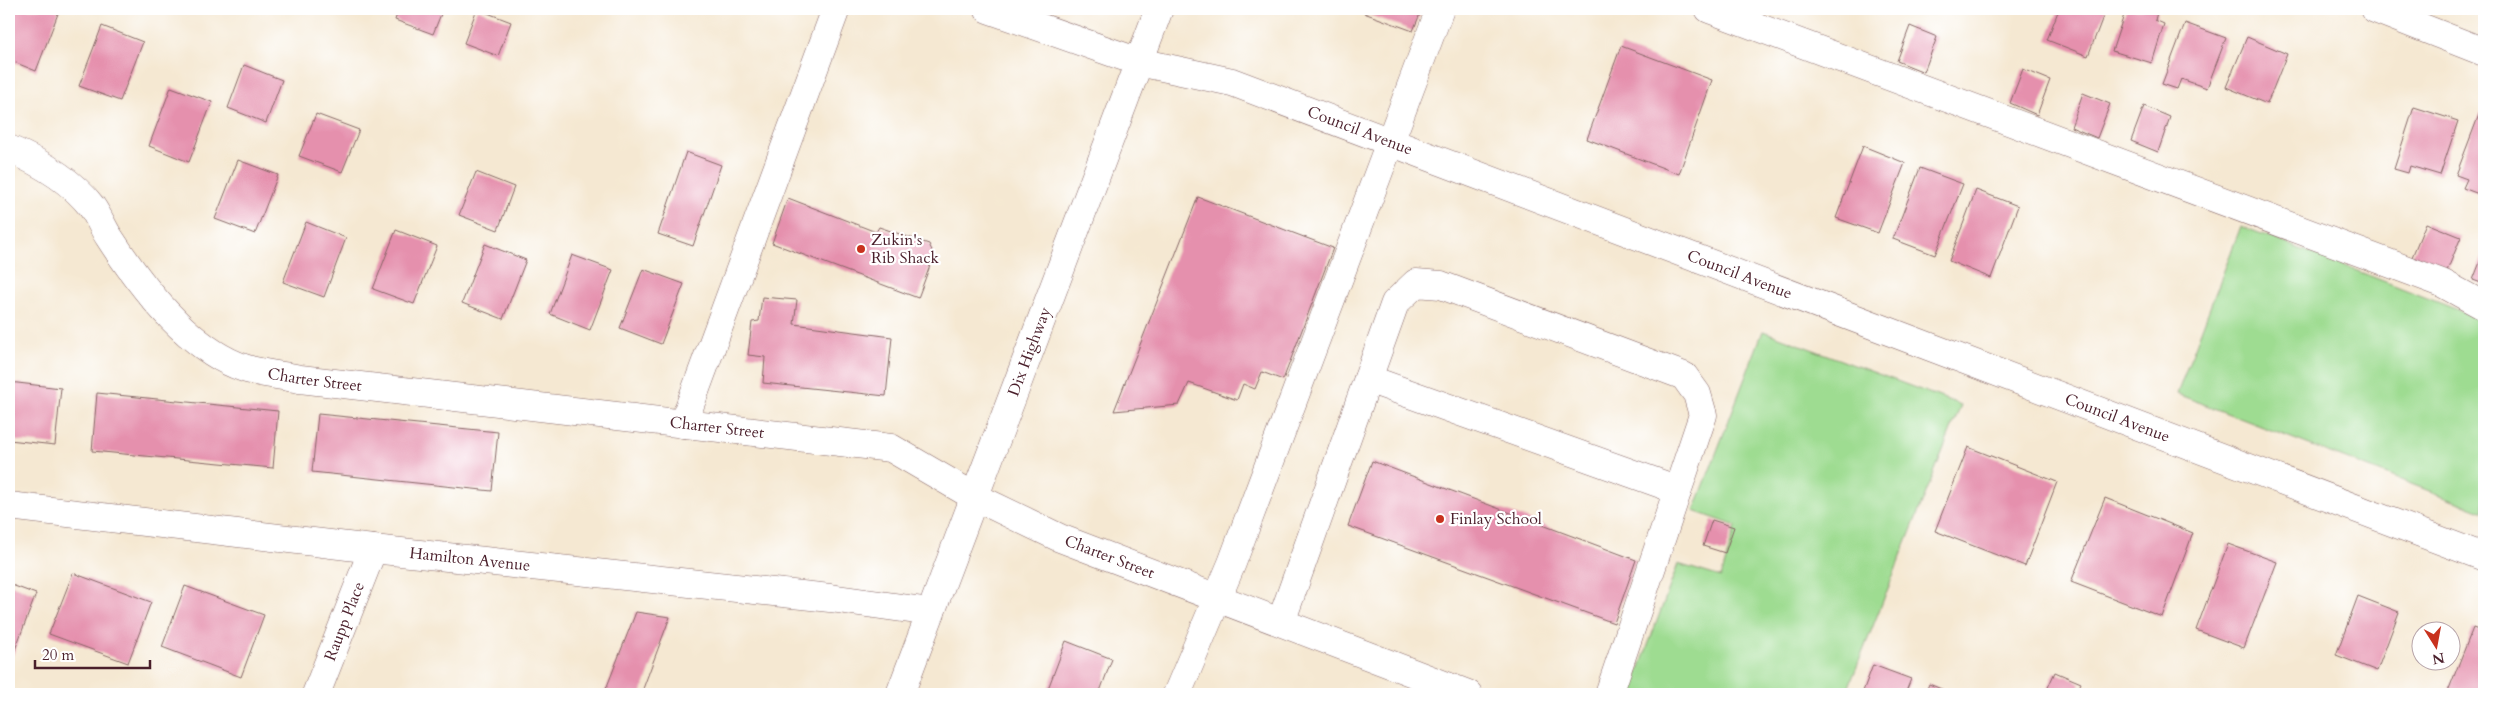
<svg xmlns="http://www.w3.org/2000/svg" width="2493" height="703" font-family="Cardo,serif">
  <rect width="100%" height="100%" fill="#fff"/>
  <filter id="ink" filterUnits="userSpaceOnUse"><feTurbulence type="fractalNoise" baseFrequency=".02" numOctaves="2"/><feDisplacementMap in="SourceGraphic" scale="10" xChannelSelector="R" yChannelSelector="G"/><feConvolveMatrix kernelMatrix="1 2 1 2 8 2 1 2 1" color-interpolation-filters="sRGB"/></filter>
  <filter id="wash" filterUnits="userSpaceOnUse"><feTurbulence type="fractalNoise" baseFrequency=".0096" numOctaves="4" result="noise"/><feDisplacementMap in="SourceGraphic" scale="20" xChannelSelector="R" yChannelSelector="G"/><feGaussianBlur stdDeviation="1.12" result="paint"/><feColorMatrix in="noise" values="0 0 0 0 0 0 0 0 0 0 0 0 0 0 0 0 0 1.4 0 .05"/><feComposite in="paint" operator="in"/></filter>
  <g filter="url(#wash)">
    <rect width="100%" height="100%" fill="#f5e8d2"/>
    <path fill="#9edc91" stroke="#747e5e" d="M2241,226l243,94v192l-307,-118z
      M1763,331l198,74 -115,289h-216l48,-130 43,13 15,-51 -42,-15z"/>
    <g id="blocks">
      <path fill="#e590ad" d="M14,9h39l6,2 -23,60 -27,-11v-38z
        M399,9h44l-10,25 -38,-14z
        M477,9l34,13 -13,34 -34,-13z
        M1366,9h56l-9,22 -49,-18z
        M2059,9h47l-18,47 -41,-16z
        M2126,9h32l-3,11 9,4 -12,39 -40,-12z
        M2185,23l41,15 -19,50 -26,-9 -4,10 -15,-5z
        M102,26l41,16 -23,59 -41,-15z
        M1910,26l27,11 -13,35 -27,-11z
        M2247,37l40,17 -20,50 -41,-17z
        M1621,46l91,34 -33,94 -92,-35z
        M244,65l38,15 -16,43 -38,-15z
        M2023,69l27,11 -13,35 -27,-12z
        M171,87l41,15 -23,60 -40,-16z
        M2083,93l27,11 -13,34 -26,-11z
        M2144,106l26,11 -12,35 -27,-11z
        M2414,107l44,14 -18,54 -30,-9 -2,7 -14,-4z
        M2480,112l4,2v82l-21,-8 4,-9 -11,-4z
        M316,114l43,16 -17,42 -43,-16z
        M1863,146l42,17 -27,70 -42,-15z
        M686,152l35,13 -28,81 -35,-12z
        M238,160l40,15 -23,59 -40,-15z
        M1920,168l43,16 -28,71 -42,-16z
        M476,172l38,15 -16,43 -39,-15z
        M1976,190l42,16 -27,72 -42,-17z
        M1198,197l135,51 -50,132 -21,-8 -7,17 -12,-5 -6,16 -48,-17 -10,22 -65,6z
        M788,198l88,34 3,-5 50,17 5,11 -16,43 -146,-55z
        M306,222l40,16 -22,59 -41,-15z
        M2426,223l35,14 -14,34 -35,-14z
        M396,230l41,16 -23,58 -41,-15z
        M485,244l41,16 -23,59 -41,-16z
        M2484,252v32l-11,-4z
        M572,255l41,15 -23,60 -40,-16z
        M643,269l41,15 -23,60 -41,-16z
        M762,297l35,3 -3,24 98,13 -6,59 -123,-13 2,-26 -17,-2 4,-33 7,-1z
        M9,382l52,6 -6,57 -46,-5z
        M97,393l181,18 -5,57 -181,-17z
        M318,414l180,18 -6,59 -180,-19z
        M1968,447l89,35 -32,84 -90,-35z
        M1372,461l264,99 -22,63 -266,-97z
        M2105,498l88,35 -31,84 -91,-35z
        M1712,520l22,7 -9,26 -22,-7z
        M2228,544l49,18 -33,86 -48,-18z
        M73,573l78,29 -23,61 -79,-29z
        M9,584l27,10 -23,61 -4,-2z
        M185,586l79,29 -23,62 -79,-30z
        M2358,596l41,16 -22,59 -41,-16z
        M636,612l34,5 -29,77h-37z
        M2473,628l11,4v62h-37z
        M1066,641l46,18 -13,35h-53z
        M1873,665l38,14 -6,15h-43z
        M2055,672l26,11 -5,11h-31z
        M1929,684l25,10h-29z"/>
    </g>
  </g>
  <g filter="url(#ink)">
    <use href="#blocks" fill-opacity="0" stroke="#866565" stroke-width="1"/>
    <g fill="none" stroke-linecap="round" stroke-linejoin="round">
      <defs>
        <g id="minor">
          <path id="s1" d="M988,9l151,53 93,20 1252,475"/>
          <path d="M1709,9l733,274 42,23"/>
          <path d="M2375,9l109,43"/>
          <path id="s2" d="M9,149c31,13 62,31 83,58 7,10 11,21 17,30 31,48 79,112 135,131 17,6 38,7 56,11l591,69 84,49 85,41 408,156"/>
          <path d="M1368,379l310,111"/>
          <path d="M683,424l153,-415"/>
          <path id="s3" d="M9,506l364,43 457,49 101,14"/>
          <path d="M1281,622l114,-319 21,-20 25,2 243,91 13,18 6,21 -94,279"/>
          <path id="s4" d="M316,694l57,-145"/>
          <path d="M1177,694l55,-131 208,-554"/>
        </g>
        <g id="major">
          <path id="s5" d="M900,694l259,-685"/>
        </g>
      </defs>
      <use href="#minor" stroke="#866565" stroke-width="29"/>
      <use href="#major" stroke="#866565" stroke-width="29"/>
      <use href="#minor" stroke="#fff" stroke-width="28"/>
      <use href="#major" stroke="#fff" stroke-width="28"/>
    </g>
  </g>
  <g fill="#c8321e" stroke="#fff" stroke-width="2">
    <circle cx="861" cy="249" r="5"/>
    <circle cx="1440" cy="519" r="5"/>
  </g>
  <g text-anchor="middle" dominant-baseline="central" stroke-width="4.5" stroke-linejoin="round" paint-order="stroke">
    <g font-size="16" fill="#4a1f2b" stroke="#fff">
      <text stroke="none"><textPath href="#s1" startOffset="392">Council Avenue</textPath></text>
      <text stroke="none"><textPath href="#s1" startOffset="798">Council Avenue</textPath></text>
      <text stroke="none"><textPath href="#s5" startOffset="366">Dix Highway</textPath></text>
      <text stroke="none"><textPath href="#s2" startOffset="400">Charter Street</textPath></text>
      <text stroke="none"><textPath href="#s1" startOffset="1202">Council Avenue</textPath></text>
      <text stroke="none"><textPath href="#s2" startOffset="805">Charter Street</textPath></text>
      <text stroke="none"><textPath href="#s2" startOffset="1225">Charter Street</textPath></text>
      <text stroke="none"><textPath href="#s3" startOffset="464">Hamilton Avenue</textPath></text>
      <text stroke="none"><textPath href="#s4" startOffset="78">Raupp Place</textPath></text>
    </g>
    <g font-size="16" fill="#4a1f2b" stroke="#fff" text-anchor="start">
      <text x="871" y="240">Zukin's<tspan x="871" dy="18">Rib Shack</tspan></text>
      <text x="1450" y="519">Finlay School</text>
    </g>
  </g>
  <rect width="2493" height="703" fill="none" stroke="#fff" stroke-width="30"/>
  <g transform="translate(2436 646) rotate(169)"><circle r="24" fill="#ffffff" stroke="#b7a5aa"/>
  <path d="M0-4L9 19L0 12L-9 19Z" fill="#c8321e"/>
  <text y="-8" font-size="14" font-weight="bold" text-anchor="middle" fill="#4a1f2b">N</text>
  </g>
  <path d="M35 660v8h115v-8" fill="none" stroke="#4a1f2b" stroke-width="2.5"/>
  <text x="42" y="660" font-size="15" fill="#4a1f2b" stroke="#ffffff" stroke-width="4" paint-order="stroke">20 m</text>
</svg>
